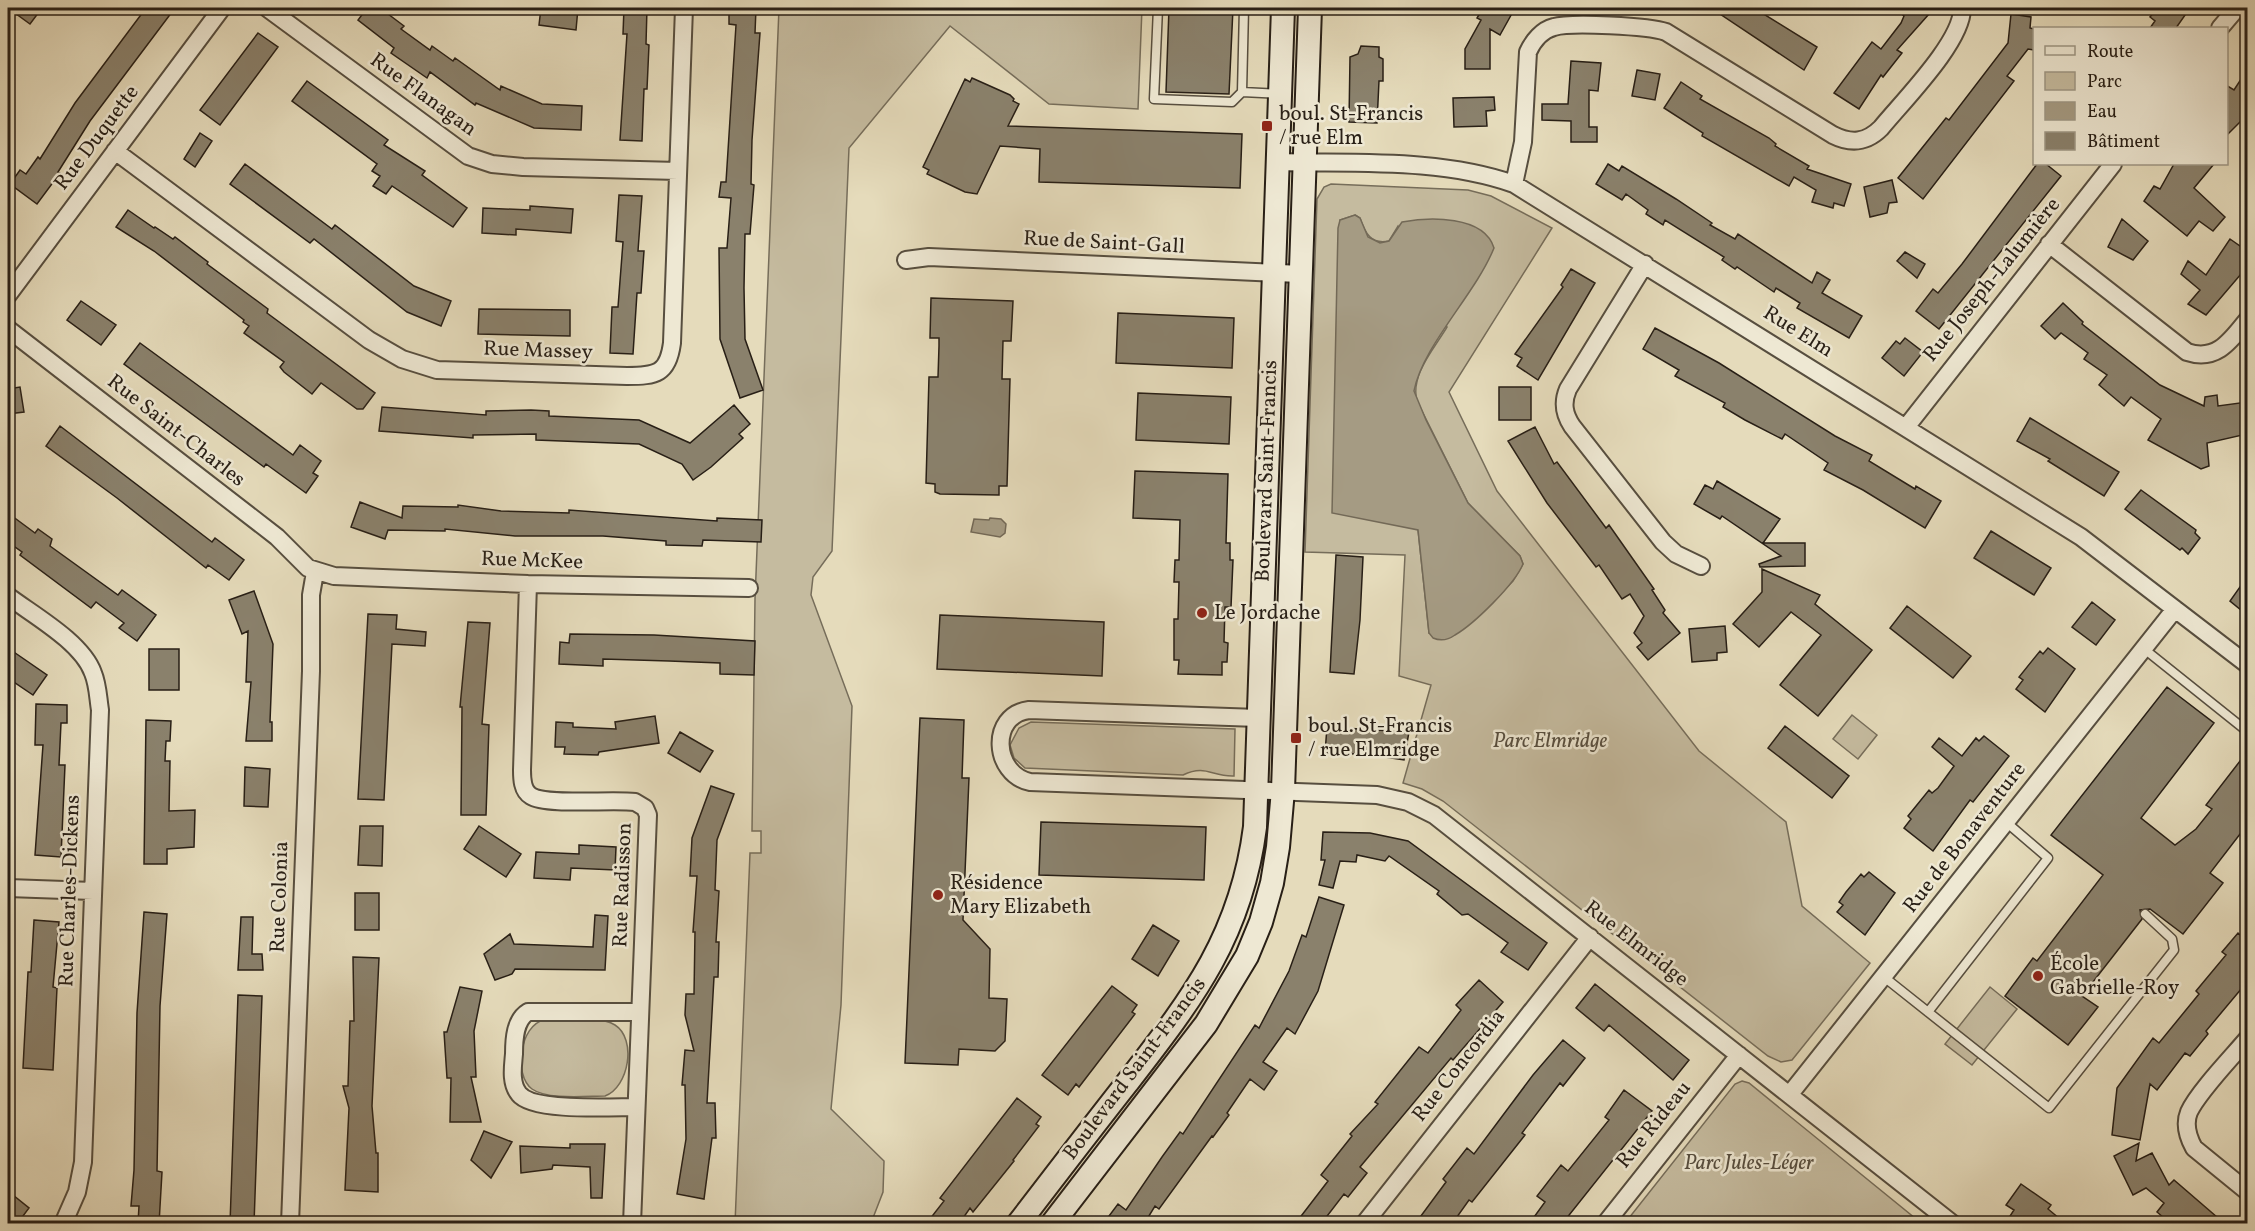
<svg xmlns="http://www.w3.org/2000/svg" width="2255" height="1231" font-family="Vollkorn,serif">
  <rect width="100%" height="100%" fill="#e5dbbb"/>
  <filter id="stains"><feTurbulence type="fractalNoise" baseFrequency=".00333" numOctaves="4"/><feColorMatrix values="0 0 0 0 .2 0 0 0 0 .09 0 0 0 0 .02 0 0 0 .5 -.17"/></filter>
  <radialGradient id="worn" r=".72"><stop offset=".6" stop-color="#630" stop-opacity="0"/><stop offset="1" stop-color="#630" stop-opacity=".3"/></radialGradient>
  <path fill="#c5bb9f" stroke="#766d5a" stroke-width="1.5" fill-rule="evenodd" d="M779,8h363l-4,101 -89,-5 -99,-78 -101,122 -17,403 -19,26 -2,18 41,111 -11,299 -10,104 53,52 -1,31 -12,31 -136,1 15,-371h11v-22h-9l3,-232z
    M1331,184l137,6 23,6 61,32 -103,164 48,99 202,260 87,71 16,84 68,57 -78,97 -11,2 -13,-6 -325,-255 -21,-12 -19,-6 28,-98 -32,-9 6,-121 -100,-3 12,-353 7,-12zM1355,215l5,3c5,15 11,27 29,23l9,-15 49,101c-13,22 -37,48 -30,74l51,102 52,53 3,8 -10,17 -32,32 -52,20 -11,-103 -78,-310z
    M1852,715l25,20 -19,24 -25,-20z
    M1031,722l204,7 -1,47c-22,1 -28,-12 -51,-1l-158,-7 -11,-10 -4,-13 9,-17z
    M1990,987l27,22 -45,56 -27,-21z
    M544,1020c17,0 57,-4 71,5 22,14 14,62 -10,71 -18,0 -58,4 -73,-7 -19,-14 -12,-64 12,-69z
    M1742,1081l7,2 172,140h-296l110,-139z"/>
  <path fill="#a59b83" stroke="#736957" stroke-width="1.5" d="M1355,215l5,3 8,19 12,6 9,-2 13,-19c27,-5 82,-7 92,26 -19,47 -71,97 -80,143l12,29 42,83 52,53 3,8c-8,20 -49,60 -68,71 -7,5 -15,6 -22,3l-4,-5 -11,-103 -86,-17 6,-285 2,-8z
    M990,518l11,1 5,5 -1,9 -5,4 -29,-5 3,-13 15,1z"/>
  <path fill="#8a816c" stroke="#281f16" stroke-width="1.5" d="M8,8h34l-12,16z
    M146,8h29l-85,113 -32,51 2,1 -23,31 -27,-20 10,-14 6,4 12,-17 2,2 35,-56z
    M367,8h13l24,18 -3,3 29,21 2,-4 21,15 2,-3 45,32 1,-4 41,18 40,2 -1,24 -47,-2 -58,-25 -1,2 -45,-33 -3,6 -36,-25 3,-5 -36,-28z
    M541,8h37l-2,22 -37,-5z
    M624,8h23l-1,36 3,1 -2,44h-3l-2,52 -22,-1 7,-106h-4z
    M729,8h27l-1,25h5l-8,107 -1,44 3,1 -4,49h-5l-1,54 1,51 18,51 -23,8 -20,-59 -1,-91h8l4,-50 -12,-1 2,-15h5l10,-157 -7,-1z
    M1169,8h64l-4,86 -63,-2z
    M1483,8h32l-15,27 -10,-6v40h-25v-20l16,-29 -4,-2z
    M1711,8h43l63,39 -13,23z
    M1895,8h27l7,6 -32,36 5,3 -19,24 -2,-2 -22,34 -25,-16 38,-51 9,7 20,-26 3,-7z
    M2157,8h33l-14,20h-26l5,-7 -5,-4z
    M2011,14l20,3 -1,11 4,1v21l-6,-1 -21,27 7,5 -91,118 -25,-21 48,-60 3,2 59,-77z
    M258,33l20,14 -58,78 -20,-15z
    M1361,46l18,1v10l4,2v22h-4l-2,42 -28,-1 1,-65 8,-3z
    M1571,61l30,2 -3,28 -9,-1v37h8v15h-26v-21l-29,-1v-16h26z
    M1637,70l23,4 -5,26 -23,-4z
    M2247,70v45l-21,21v-51l8,5z
    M972,78l38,17 4,4 -1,2 6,3 -11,22 234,8 -2,54 -201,-6 1,-33 -40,-3 -23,48 -12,-2 -38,-18 2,-4 -6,-3 42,-88 5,3z
    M307,81l81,59 -4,5 41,26 -3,4 45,33 -14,19 -61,-41 -6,8 -13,-8 7,-10 -8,-5 5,-7 -85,-63z
    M1681,82l21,14 -2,3 69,39 7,6 -1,2 34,20 -2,3 44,15 -7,22 -10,-3 -1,5 -21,-6 4,-12 -22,-13 -5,9 -87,-50 1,-3 -39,-25z
    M1494,97l1,13 -9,1 1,15 -33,1 -1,-29z
    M200,133l12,8 -17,26 -11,-8z
    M245,164l87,65 3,-4 79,61 37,15 -10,25 -34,-14 -93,-73 -4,4 -80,-59z
    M1608,164l11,7 3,-5 54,33 36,24 -2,2 25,14 3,-5 74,49 5,-11 13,8 -8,13 40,23 -13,22 -52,-30 3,-5 -24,-15 -2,4 -37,-25 -2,2 -13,-9 2,-3 -59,-37 -2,5 -17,-11 2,-4 -22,-16 -4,6 -26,-16z
    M2037,164h9l15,12 -122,153 -23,-18 17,-22 5,4 24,-29z
    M2174,164h40l-20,24 31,29 -12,14 -14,-10 -12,15 -43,-35 10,-15 6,3z
    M1892,180l5,22 -8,1 -2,10 -17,4 -6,-30z
    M619,195l23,1 -4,55h6l-3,42h-4l-4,61 -23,-1 2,-46h6l5,-65 -7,-1z
    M530,206l43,3 -2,24 -55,-4v6l-34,-2 1,-25 47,2z
    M128,210l26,18 1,-1 18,12 2,-2 33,25 -1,2 61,45 -1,4 108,80 -12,16h-6l-36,-26 -9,11 -28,-22 -4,-5 4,-5 -40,-29 5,-7 -6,-4 1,-2 -90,-69 -38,-24z
    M2122,219l26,22 -15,19 -25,-13z
    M2230,239l17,12v16l-41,48 -18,-11 12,-14 -19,-16 7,-13 18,14z
    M1905,252l20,12 -8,14 -20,-17z
    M1571,269l24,14 -57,97 -21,-14 5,-8 -7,-4 48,-67 -2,-2z
    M931,298l82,3 -2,40h-8l-1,38h8l-3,107h-8v9l-59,-1 -5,-2v-8l-9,-1 3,-106h9l1,-31v-8h-9z
    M81,301l35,24 -15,20 -34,-25z
    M2063,303l20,19 -1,2 78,61 44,21 1,-9 12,-2 1,11 29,-4v32l-40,9 2,23 -8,3 -53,-29 13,-21 -30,-22 -7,9 -25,-21 8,-10 -23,-16 4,-6 -27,-20 -6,6 -14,-13z
    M479,309l91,1v26l-92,-2z
    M1118,313l116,5 -2,50 -116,-5z
    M1655,328l64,35 116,73 37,19 -3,6 46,28 1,-3 25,15 -16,27 -62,-38 -39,-20 4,-7 -43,-29 -3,5 -37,-19 -22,-13 2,-4 -50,-27 4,-6 -36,-21z
    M1905,338l18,14 -19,24 -22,-18 14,-17 4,3z
    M140,343l153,112 7,-10 21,16 -8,12 5,3 -12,17 -40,-29 -2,3 -140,-103z
    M20,387l4,25 -16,2v-25z
    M1499,387h32v33h-32z
    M1138,393l93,4 -2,47 -93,-4z
    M734,405l16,19 -11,10 4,4 -32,29 -18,13 -11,-16 -43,-20 -103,-4v-6l-63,1v3l-94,-7 3,-24 104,8v-4l45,-1 18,1v5l90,4 51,23z
    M2030,418l89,54 -15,24 -56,-35 2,-2 -33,-18z
    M60,426l152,116 3,-4 29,22 -15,20 -21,-15 -2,3 -89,-70 -71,-52z
    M1535,427l19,37 3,-2 49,66 3,-3 45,64 -2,1 13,20 -2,3 17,20 -32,27 -11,-13 5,-4 -8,-10 10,-17 -14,-22 -8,5 -23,-34 -3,2 -49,-64 -39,-62z
    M1135,471l93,3 -2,69h4v17h3l-2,47h-6l-1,35 4,1 -1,19h-5v13l-44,-1 1,-14h-5v-41h4l1,-37h-5l1,-22h4l1,-40 -47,-2z
    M1717,481l63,38 -17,24h42v23l-45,1 -1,-3 22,-8 -59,-40 -2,3 -26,-15 11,-19 8,4z
    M2141,490l55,40 -1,3 5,5 -12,16 -6,-6 -2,2 -55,-41z
    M360,502l42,16 1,-12 55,1v-2l43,6 68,2v-3l148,11v-3l45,2 -1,22 -58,-2 -1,6 -36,-1v-4l-63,-5h-88l-70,-7v2l-57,-1 -3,9 -34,-12z
    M8,513l27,20 3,-4 14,10 -2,7 68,49 4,-5 34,25 -19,26 -18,-13 5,-5 -28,-21 -5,6 -71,-53 2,-3 -14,-10z
    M1991,531l60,37 -17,27 -60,-37z
    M1336,555l27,2 -3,63 -6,54 -24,-2z
    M1762,569l58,26 -5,9 57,46 -54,66 -38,-31 41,-50 -30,-23 -32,35 -26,-23 29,-32z
    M2247,577v38l-17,-14z
    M254,591l19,53 -3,78h2v19h-26l5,-59h-5l2,-51 -6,3 -13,-34z
    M2092,602l23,18 -19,25 -24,-18z
    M1907,606l64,50 -18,22 -63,-50z
    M368,614l29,1 -1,14 30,3 -1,14 -33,-2 -8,156 -26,-1z
    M940,615l164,7 -2,54 -165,-7z
    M468,622l22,1 -8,101 7,1 -3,90h-25l1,-108h-2z
    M1725,626l2,26 -10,1v7l-25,2 -3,-33z
    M570,634l84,1 101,6 -1,34 -34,-1v-11l-51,-2 -66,-2v7l-44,-2 1,-22 9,1z
    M8,648l39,27 -14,20 -25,-17z
    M2048,648l27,21 -30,43 -29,-23 7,-9 -4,-3 21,-26 3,3z
    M149,649h30v41h-30z
    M2167,687l47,36 -73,95 34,27 21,-16 16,-20 -6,-4 41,-53v73l-37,48 13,10 -40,51 -33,-25 -10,1 2,9 -60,77 16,11 -30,38 -63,-49 28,-38 4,3 66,-86 -52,-40z
    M36,704l31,1v18h-6l-2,42h6l-4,92 -26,-2 8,-110h-8z
    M655,716l4,27 -60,9 -1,3 -34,-1 1,-7h-10l1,-25 17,1v4l43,2 -1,-7z
    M920,718l44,2 -2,58h7l-6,142 27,29 -1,49 18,1 -2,42 -10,10 -36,-2 -1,16 -53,-2z
    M146,720l25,1 -1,20h-4l-1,20h5l-1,50 26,-1 -1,37 -27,2v15h-23z
    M1785,726l64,50 -17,22 -64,-50z
    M1327,727l82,5 -5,28 -20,-3 1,-2 -60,-2z
    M680,732l33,19 -13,21 -32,-19z
    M1984,736l25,20 -36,46 -3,-2 -37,51 -29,-23 7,-9 -3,-3 21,-26 3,3 6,-5 16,-22 -22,-19 7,-9 23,18 14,-18 3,3z
    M245,767l25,2 -2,38 -24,-1z
    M711,786l23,8 -17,46 -2,50 4,1 -3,51h3l-1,35h-4l-7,126h8l1,35h-4l-8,61 -27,-5 9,-55 -1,-54h-3l3,-35 9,1 -9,-36 1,-21h8l1,-62h-2l4,-56h-7l2,-38z
    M1041,822l165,5 -2,53 -165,-5z
    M360,826h23l-1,40 -24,-1z
    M479,826l42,28 -15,23 -42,-28z
    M1323,832l47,1 38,8 139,102 -19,27 -27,-18 7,-9 -40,-29 -6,1 -25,-21 2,-3 -50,-35 -4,5 -28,-6 -1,7 -16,-1 -7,27 -14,-3 6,-25h-4z
    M579,845l37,2 -1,23 -44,-2 -1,12 -36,-2 2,-26 43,2z
    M1869,872l26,21 -30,42 -28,-23 6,-7 -4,-3 7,-10 15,-18 3,3z
    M355,893h24v37h-24z
    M1319,897l25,8 -26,86 -23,43 -8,-6 -24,34 14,9 -13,19 -14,-11 -23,34 2,2 -16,22 -1,-1 -53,73 -4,-3 -11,18h-41l15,-20 8,6 36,-53 18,-25 3,2 72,-109 4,3 30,-57 13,-36 4,2z
    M144,912l23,2 -7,92 -3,165 5,1 -3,52 -21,-1 1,-17h-8l3,-36 3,-157z
    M595,915l13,1 -3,54 -90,-1 -3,5 -17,6 -11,-26 26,-20 4,10 79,3z
    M241,917h12l-1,37h10l1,16h-25z
    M34,920l25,2 -6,65 4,1 -4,82 -30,-2 5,-96h3z
    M1153,925l26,16 -21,35 -26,-17z
    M2238,933l9,8v41l-41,49 2,3 -18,22 -5,-3 -28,37 -7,-6 -10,56 -28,-5 5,-47 36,-50 6,5 40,-49 -3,-3 30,-36 -4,-3z
    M353,957l26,1 -7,148 4,47h2v39l-33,-2 4,-82 -6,-22h5l2,-65h4z
    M1479,980l24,22 -50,58 -2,-2 -91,109 7,6 -19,24 -4,-3 -23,30h-26l33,-43 -7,-6 31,-39 -2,-2 28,-30 -3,-2 44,-55 9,6 33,-43 -5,-5z
    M1595,984l94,76 -16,20 -64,-55 -5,6 -28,-23z
    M1112,986l25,19 -5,7 3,2 -56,73 -3,-3 -8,11 -26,-20z
    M460,987l22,4 -8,40 2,46h-5l10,45h-31l1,-44h-4l-3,-46h3z
    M238,995l24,1 -8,228h-24z
    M1563,1040l22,18 -22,28 -3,-3 -38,50 3,2 -53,67 -3,-2 -17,24h-37l31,-42 -3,-3 24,-31 7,6 59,-79z
    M1624,1090l28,21 -90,113h-33l16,-22 -8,-6 24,-31 7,6 41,-51 -4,-3z
    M1017,1098l24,19 -5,7 3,2 -26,34 1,1 -41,51 -3,-4 -11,16h-33l18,-23 -4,-3z
    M484,1131l28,11 -21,36 -20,-18z
    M2139,1143l-3,18 16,-8 17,32 5,-5 51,44h-54l-14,-12 7,-9 -18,-15 -13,7 -19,-39z
    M570,1144h35l-3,54h-11l-1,-31 -37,-2 -1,4 -31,4 -1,-27 50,2z
    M2021,1184l30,21 -3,4 18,15h-46l-10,-8 4,-6 -8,-5z
    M8,1191l21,17 -12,16h-9z"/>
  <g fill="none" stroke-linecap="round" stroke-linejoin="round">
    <defs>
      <path id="lane" d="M1158,8l-4,91 78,3 10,-10
        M1244,8l-2,84 38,2
        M2143,648l105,84
        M1884,977l165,131 125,-158 -2,-11 -27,-25
        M1928,1012l120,-154 -42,-36"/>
      <path id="street" d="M267,8l201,148 24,8 31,3 155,4
        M2220,28l17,-20
        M115,151l254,189 33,19 35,11 190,6c29,0 41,-2 45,-33l12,-335
        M1278,162c78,2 162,-4 236,22l567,353 167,128
        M1514,184l9,-42 5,-90c5,-11 14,-22 26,-25 17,-5 95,-1 112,5l167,103c18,9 33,8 48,-7 22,-27 82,-87 81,-120
        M2049,244l138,108c30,10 44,-12 61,-33
        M906,260l23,-3 371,17
        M1645,264l-77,125c-6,14 -4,25 4,37l91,116 13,12 25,12
        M8,295l214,-287
        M8,329l269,208 31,31 26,8 194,8 221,4
        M1907,426l206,-262
        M528,584l-6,186c0,8 0,21 9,26 16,10 81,3 104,6l10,6 3,7 -16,409
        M8,596c25,19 74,46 85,77 5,12 5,25 7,37l-17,452 -6,30 -14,32
        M1258,718l-229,-8c-40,5 -36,64 1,72l347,13 31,7 26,13 519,409
        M8,888l85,3
        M2248,1038c-15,18 -50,54 -59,74 -5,12 -1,25 5,36l54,44
        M1790,1094l385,-485
        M636,1107c-24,0 -103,5 -117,-13 -9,-11 -6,-28 -5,-40 0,-15 1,-34 14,-42h112
        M290,1224l21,-553v-76l4,-23
        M1364,1224l226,-287
        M1605,1224l134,-169"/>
      <path id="secondary" d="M1018,1224c36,-47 72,-94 109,-141 65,-84 114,-146 128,-256l28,-819
        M1052,1224l154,-200 41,-68 14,-34 11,-39 6,-36 5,-57 27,-782"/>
    </defs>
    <use href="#lane" stroke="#574e3f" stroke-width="11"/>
    <use href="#street" stroke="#574e3f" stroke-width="20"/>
    <use href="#secondary" stroke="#281f16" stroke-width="26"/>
    <use href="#lane" stroke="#eee8d3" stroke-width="8"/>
    <use href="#street" stroke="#eee8d3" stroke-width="16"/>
    <use href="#secondary" stroke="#eee8d3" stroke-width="22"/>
  </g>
  <g fill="#8f2418" stroke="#eee8d3" stroke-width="2">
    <rect x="1261" y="120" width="12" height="12" rx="3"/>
    <circle cx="1202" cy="613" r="6"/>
    <rect x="1290" y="732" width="12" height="12" rx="3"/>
    <circle cx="938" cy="895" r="6"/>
    <circle cx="2038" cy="976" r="6"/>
  </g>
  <g text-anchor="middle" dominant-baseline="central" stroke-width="5" stroke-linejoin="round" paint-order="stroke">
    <g font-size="21" fill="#281f16" stroke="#eee8d3">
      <text transform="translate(423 95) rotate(36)">Rue Flanagan</text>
      <text transform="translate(97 138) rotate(-53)">Rue Duquette</text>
      <text transform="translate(1104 243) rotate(3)">Rue de Saint-Gall</text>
      <text transform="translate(1992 280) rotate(-51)">Rue Joseph-Lalumière</text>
      <text transform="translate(1798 332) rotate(32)">Rue Elm</text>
      <text transform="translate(538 351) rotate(2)">Rue Massey</text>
      <text transform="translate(176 431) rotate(38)">Rue Saint-Charles</text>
      <text transform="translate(1267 471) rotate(-88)">Boulevard Saint-Francis</text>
      <text transform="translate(532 561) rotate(2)">Rue McKee</text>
      <text transform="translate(1965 838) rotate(-52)">Rue de Bonaventure</text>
      <text transform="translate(623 885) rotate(-88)">Rue Radisson</text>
      <text transform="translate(70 891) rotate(-88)">Rue Charles-Dickens</text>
      <text transform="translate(280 897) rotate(-88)">Rue Colonia</text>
      <text transform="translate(1636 944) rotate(38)">Rue Elmridge</text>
      <text transform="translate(1459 1066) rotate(-52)">Rue Concordia</text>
      <text transform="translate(1135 1069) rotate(-53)">Boulevard Saint-Francis</text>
      <text transform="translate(1654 1125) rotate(-51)">Rue Rideau</text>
    </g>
    <g font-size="21" fill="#281f16" stroke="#eee8d3" text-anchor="start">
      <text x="1279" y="114">boul. St-Francis<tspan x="1279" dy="24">/ rue Elm</tspan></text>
      <text x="1214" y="613">Le Jordache</text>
      <text x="1308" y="726">boul. St-Francis<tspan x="1308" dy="24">/ rue Elmridge</tspan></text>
      <text x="950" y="883">Résidence<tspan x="950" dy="24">Mary Elizabeth</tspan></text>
      <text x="2050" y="964">École<tspan x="2050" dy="24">Gabrielle-Roy</tspan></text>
    </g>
    <g font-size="21" font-style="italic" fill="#574e3f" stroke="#eee8d3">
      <text x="1550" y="741">Parc Elmridge</text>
      <text x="1749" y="1163">Parc Jules-Léger</text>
    </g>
  </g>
  <rect width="2255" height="1231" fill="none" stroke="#e5dbbb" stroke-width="30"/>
  <rect x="9" y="9" width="2237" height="1213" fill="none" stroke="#281f16" stroke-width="3"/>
  <rect x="15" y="15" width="2225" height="1201" fill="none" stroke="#281f16" stroke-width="1.5"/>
  <rect x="2033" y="27" width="195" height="138" fill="#eee8d3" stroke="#9f9887" stroke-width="1.5"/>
  <rect x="2045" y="46" width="30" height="9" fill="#eee8d3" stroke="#9f9887" stroke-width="1.5"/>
  <text x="2087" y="57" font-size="18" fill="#281f16">Route</text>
  <rect x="2045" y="72" width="30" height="18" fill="#c5bb9f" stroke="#9f9887" stroke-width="1.5"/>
  <text x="2087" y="87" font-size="18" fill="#281f16">Parc</text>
  <rect x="2045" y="102" width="30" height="18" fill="#a59b83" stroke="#9f9887" stroke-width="1.5"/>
  <text x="2087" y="117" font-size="18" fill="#281f16">Eau</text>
  <rect x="2045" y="132" width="30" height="18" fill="#8a816c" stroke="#9f9887" stroke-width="1.5"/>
  <text x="2087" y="147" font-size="18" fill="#281f16">Bâtiment</text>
  <rect width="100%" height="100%" filter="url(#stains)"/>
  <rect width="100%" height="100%" fill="url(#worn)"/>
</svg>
